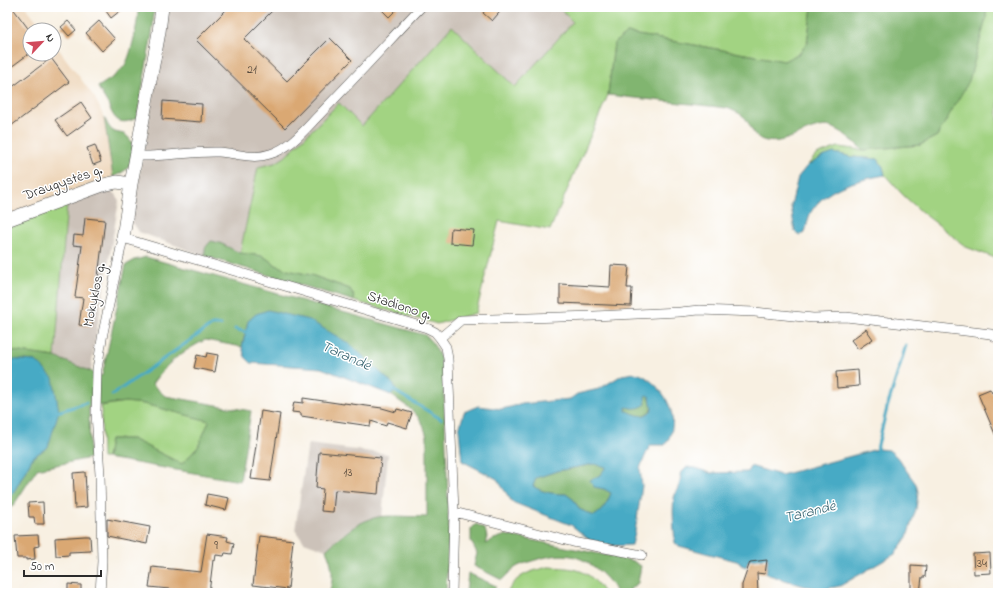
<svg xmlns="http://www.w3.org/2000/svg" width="1005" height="600" font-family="'Indie Flower',sans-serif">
  <rect width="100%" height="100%" fill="#fff"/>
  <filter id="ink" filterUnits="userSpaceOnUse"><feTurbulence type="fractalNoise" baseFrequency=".025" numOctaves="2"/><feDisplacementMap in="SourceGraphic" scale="8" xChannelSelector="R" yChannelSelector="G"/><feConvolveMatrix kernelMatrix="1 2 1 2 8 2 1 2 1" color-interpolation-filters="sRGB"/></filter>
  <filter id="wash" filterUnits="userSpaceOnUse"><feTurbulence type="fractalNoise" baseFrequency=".012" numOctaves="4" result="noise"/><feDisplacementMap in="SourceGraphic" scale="16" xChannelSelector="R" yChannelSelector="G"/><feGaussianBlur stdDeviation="0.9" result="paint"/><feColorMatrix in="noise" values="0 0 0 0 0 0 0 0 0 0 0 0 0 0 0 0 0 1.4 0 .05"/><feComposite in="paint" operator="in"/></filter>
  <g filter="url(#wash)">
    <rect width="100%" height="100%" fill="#f8f0e2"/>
    <path fill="#eed7bb" d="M7,7h19l18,23h-14v24h24v-11l41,55 9,19 9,60 -106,39z"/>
    <path fill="#ccc2b9" d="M167,7h391l15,15 -58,66 -63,-62 -90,100 -23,-23 -54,54 -10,6 -17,4 -18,86 -8,-5h-27v8l-66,-24 -7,-11z
      M100,192h11l5,2 3,7 -24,139 -4,32 -36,-15 12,-153z
      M308,444l80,10 -6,63 -20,5 -21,13 -15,15 -22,-8 -9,-12z"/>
    <path fill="#a2d382" stroke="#667f56" d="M558,7h254l-5,36 -7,10 -16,8 -157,-28 -13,10 -6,52 -58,135 -51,-9 -23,92 -39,11 -83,-23 -1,-7 -3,-5 -39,-14 -24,-5 -11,-5 -13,-9 -23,-3 18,-86 17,-4 10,-6 54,-54 23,23 90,-100 63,61 58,-65z
      M986,7h12v252l-32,-12 -26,-21 -16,-12 -21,-19 -18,-20 -2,-8 -5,-8 -25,-2 -19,-4 -12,4 -15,9 9,-11 22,-8 25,3 57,-5 17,-9 49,-117z
      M67,204l-12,153 -47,-6 -1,-1v-122z
      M125,402l19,2 66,17 -12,26 -16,17 -50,-25h-22l-3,19h-5l-1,-52z
      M548,567c26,1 41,1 56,26h-97c10,-19 22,-21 41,-26z"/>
    <path fill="#81b570" stroke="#56704e" d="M138,7h16l-1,21 -16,90c-18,8 -22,3 -29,-14 -3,-5 -7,-11 -10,-17 9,-6 20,-12 27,-22 6,-9 14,-46 13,-58z
      M812,7h174v12l-17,62 -32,55 -17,9 -57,5c-8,-7 -17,-16 -27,-21 -20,-12 -49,20 -73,11 -10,-3 -12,-14 -17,-21 -5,-6 -12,-8 -19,-11l-119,-13 6,-52 13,-10 157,28 16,-8 7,-10z
      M104,117c3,6 5,12 11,15 3,1 6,1 9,2 10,6 10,15 8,25 -3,11 -9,13 -19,18z
      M211,241l9,2 20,10 23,3 13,9 11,5 24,5 39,14 3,5 1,7 -149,-45v-8z
      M146,257l279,78c10,9 14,18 18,31l6,162 -3,65h-117c5,-14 4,-29 -3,-43 15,-14 31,-29 52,-33 12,-2 36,0 49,0v-80c-6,-24 -17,-28 -36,-42l5,-4 -148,-70 -6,26 -37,-7c-25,13 -36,21 -53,44l13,12 86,15 -11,70 -133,-23 3,-19h22l50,25 16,-17 11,-26 -65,-17 -19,-2 -36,5 1,51 -53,11 -24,37 -6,4v-11l7,-7 19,-35 15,-10 -12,-86 -29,-2v-9l48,7 47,19 24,-111 9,-5z
      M647,394c4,4 5,10 4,16 -10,10 -14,4 -25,2l-1,-5 7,1z
      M594,464l12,3 -6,8 -6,12 10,2 7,4c-4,10 -7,17 -17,23l-15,-7 -5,-9 -8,-6c-12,0 -23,-1 -33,-8l3,-8 21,-7z
      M476,524l9,5 2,8 -2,7 9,-5 12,-4 109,22 18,4 8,5 -3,17 -8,6 1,4h-15c-3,-8 -10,-16 -17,-22 -19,-17 -36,-19 -60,-12 -7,2 -14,4 -21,7 -6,3 -11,9 -16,14l-28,-14 3,-13 -6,-12v-12z
      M468,573l28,13 -3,7h-27z"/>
    <path fill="#46aac5" stroke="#386a78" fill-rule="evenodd" d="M834,153l19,4 25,2 5,8 2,8c-26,5 -56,11 -72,34 -5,6 -6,17 -8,24l-6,2 -4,-3 -4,-26 7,-29 9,-11 15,-9z
      M268,310l41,10 41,24 44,41 2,6 -5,4 -70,-27 -70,-5 -6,-6 -3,-10 6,-26 8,-7z
      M7,359l29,2 17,17 6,33 -11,36 -15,10 -19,35 -7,7z
      M634,373c8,1 12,4 18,9 19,16 28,42 13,63h-15l-10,23 2,18 -7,46 -3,13 -20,1 -22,-6 -19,-15 -59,-23 -15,-23 -35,-18 -3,-31 5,-18 14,-6 24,3 20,-5 48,-5 7,-5 22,-5 23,-14zM646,395l4,2 2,13c-10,10 -15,4 -26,1v-4c8,2 13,2 20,-3l-1,-7zM594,464l12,3 -6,8 -10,5 4,7 10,2 7,4c-4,10 -7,17 -17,23l-15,-7 -5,-9 -8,-6c-12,0 -23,-1 -33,-8l3,-8 21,-7z
      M877,449l12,1 8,7 19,27 2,8 -2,17 -9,28 -12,17 -55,32 -15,3 -21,-3 -38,-12 2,-16 -19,2 -3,7 -5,-2 -1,-3 -61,-16 -4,-3c-1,-14 -3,-30 -1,-45 2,-9 8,-14 6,-24l7,-7 9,1 14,5 38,-1 2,-6 31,9z"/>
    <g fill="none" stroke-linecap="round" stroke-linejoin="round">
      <path stroke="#46aac5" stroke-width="3" d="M235,329l14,4
        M393,390l48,29
        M112,395l100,-70h9
        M57,412l29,-9
        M876,453l11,-45 19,-63"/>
    </g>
    <g id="blocks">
      <path fill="#daa873" d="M7,7h5l18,24v22l-23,17z
        M103,7h22l-14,11z
        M229,7h47l-32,32 43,42 43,-43 22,22 -67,68 -89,-88z
        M379,7h20l-10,10z
        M487,7h17l-12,14 -9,-8z
        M68,21l8,9 -7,6 -8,-9z
        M99,21l16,18 -13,12 -16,-18z
        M51,58l18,24 -62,47v-38z
        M163,101l39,3 -1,18 -39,-3z
        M81,102l11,16 -25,18 -12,-16z
        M95,145l6,17 -8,3 -6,-17z
        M85,218l20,2 -13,107 -13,-2 4,-27 -8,-1 7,-51 -9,-1 1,-10 9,1z
        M451,228l23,2 -2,15 -22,-2z
        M611,265l18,1 -2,22h5l-1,18 -71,-3v-19l50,3z
        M866,329l7,10 -15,10 -7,-9z
        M207,353l11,2 -3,17 -21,-4 3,-13 9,2z
        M858,370l1,16 -22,2 -1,-16z
        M990,389l2,4 6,-3v51l-20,-47z
        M303,398l41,6v-1l38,5 14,4 1,-3 15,4 -5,15 -20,-6 -1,4 -15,-5 -1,5 -69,-10v-3l-9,-1 2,-10 9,1z
        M261,411l19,3 -10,67 -19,-2z
        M319,452l62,6 -3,36 -43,-4 -2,22 -12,-1 2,-22 -7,-1z
        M85,472l2,35 -12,1 -2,-35z
        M207,494l22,4 -3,12 -21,-5z
        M43,502l1,22h-9l-1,-7h-5l-1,-14z
        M107,519l43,8 -3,17 -40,-8z
        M207,534l21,3 -1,4 7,2 -2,11 -7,-1 -1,3 -8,-1 -1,6 -2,-1 -4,33 -60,-6 3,-20 49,5z
        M38,535l1,11 -5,1 1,12 -9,1v-2h-9l-2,-22z
        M85,536h5l1,15 -22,1v3l-13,1 -1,-18z
        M259,536l34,4 -5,49 -35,-4z
        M990,553l1,20 -17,1 -1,-20z
        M767,560l-2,14 -8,-1 1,20h-16v-8l8,-23z
        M911,565l15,1 -1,11h-3l-2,16h-9z
        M68,584l13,1v8h-13z"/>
    </g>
  </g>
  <g filter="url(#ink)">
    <use href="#blocks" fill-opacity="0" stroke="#4a4946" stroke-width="1"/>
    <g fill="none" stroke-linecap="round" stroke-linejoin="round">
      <defs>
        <path id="street" d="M137,156c28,1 54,-5 82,-4 17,1 33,8 51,2 21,-6 36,-26 51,-41 34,-35 67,-71 100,-106
          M440,338l21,-18 133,-4 86,-4 19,-2 56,2 58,6 33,-1 145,17 7,5
          M454,512l119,30 69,13
          M100,593l2,-32 -2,-86 -4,-62 1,-44 6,-36 20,-95 304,90 8,4 5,6 6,9 2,12 6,153 -2,81"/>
        <path id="secondary" d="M7,220l96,-35 14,-3 14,2
          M123,238l8,-54 28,-152 3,-25"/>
      </defs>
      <use href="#street" stroke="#4a4946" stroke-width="10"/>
      <use href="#secondary" stroke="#4a4946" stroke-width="14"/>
      <use href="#street" stroke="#fff" stroke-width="9"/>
      <use href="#secondary" stroke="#fff" stroke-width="13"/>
    </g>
  </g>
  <g text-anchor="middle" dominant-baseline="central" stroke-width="3" stroke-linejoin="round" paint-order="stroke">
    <g font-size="12" fill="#574a3d">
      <text x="252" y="70">21</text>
      <text x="348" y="473">13</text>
      <text x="216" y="546">9</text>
      <text x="982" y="564">34</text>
    </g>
    <g font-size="14" fill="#2b2b2b" stroke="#fff">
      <text transform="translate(63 183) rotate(-19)">Draugystės g.</text>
      <text transform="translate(95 295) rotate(-78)">Mokyklos g.</text>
      <text transform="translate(399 306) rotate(18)">Stadiono g.</text>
    </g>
    <g font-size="15" font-style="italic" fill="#376470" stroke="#fff">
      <text transform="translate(346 356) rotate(24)">Tarandė</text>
      <text transform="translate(810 512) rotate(-14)">Tarandė</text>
    </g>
  </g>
  <rect width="1005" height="600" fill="none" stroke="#fff" stroke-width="24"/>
  <g transform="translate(42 42) rotate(64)"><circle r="19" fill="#ffffff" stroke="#aaaaaa"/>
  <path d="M0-3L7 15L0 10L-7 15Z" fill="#d1495b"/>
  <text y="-6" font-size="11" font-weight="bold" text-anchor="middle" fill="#2b2b2b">N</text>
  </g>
  <path d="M24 570v6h77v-6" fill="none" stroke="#2b2b2b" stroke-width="2"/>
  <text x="30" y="570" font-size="12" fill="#2b2b2b" stroke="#ffffff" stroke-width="3" paint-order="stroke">50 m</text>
</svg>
